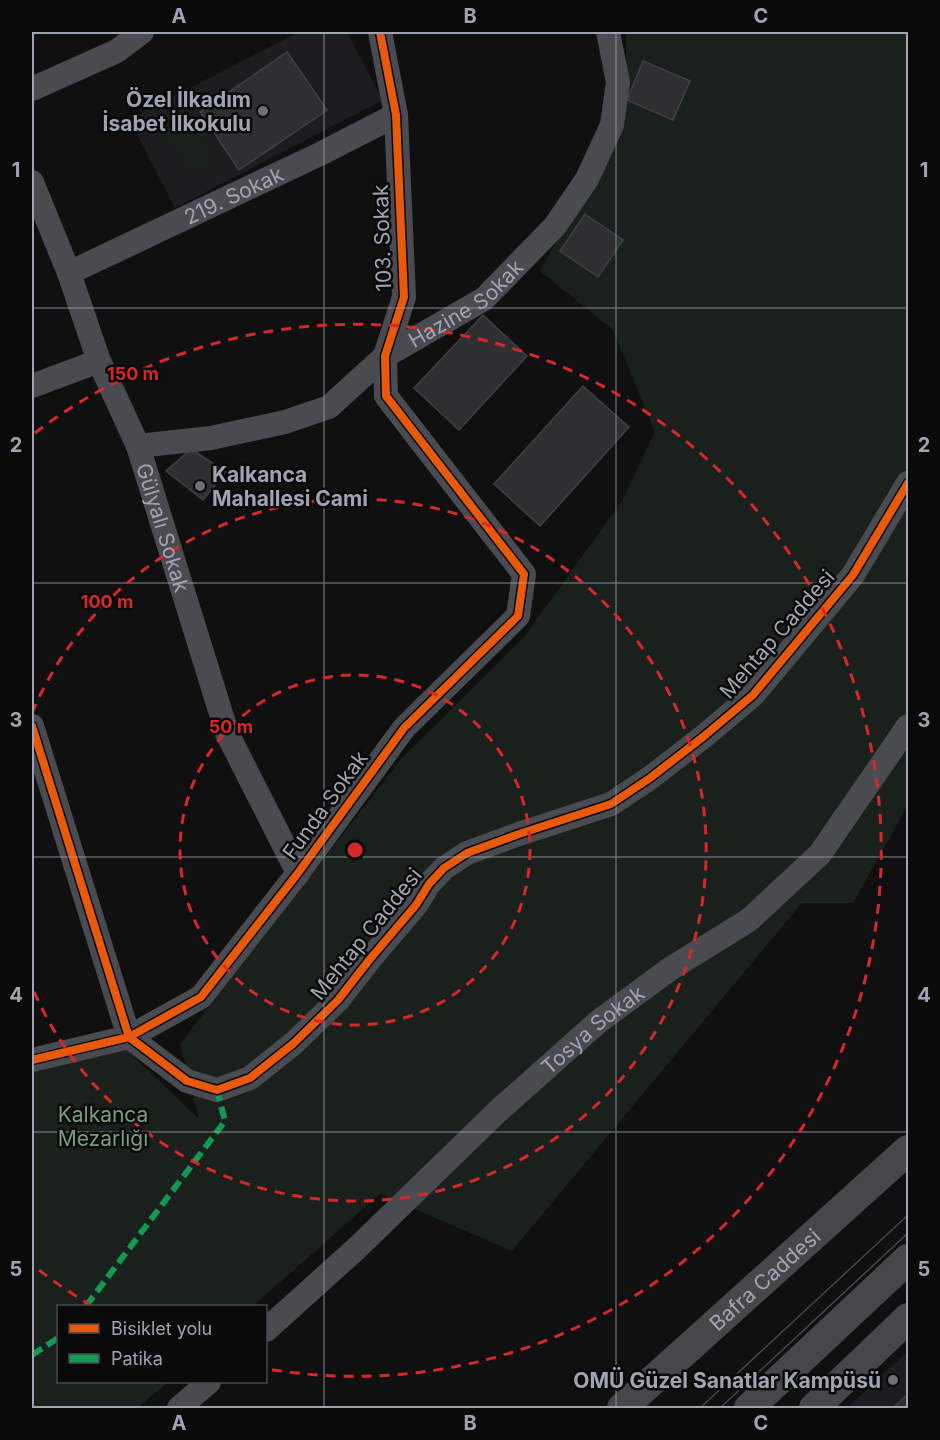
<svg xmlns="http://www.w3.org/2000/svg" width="940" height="1440" font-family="Inter,sans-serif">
  <rect width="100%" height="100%" fill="#101010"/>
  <path fill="#1d1d1f" d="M299,32h48l36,68 -208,108 -46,-89z
    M908,1351v57h-61z"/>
  <path fill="#1a201b" d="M626,32h282v773l-55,98h-51l-290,348 -132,-57 -127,112h-195v76h110l-31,26h-105v-340l95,-18 72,69 -19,-75 222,-286 122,-121 98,-136 33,-69 -42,-102 -73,-59 86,-160z
    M183,108l32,53 -25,14 -31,-52z"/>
  <path fill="#2f2f31" stroke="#3e4044" stroke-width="1.5" d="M287,52l40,58 -88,60 -39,-58z
    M643,61l47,20 -17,39 -46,-20z
    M585,214l38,26 -25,37 -38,-26z
    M483,315l44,41 -68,74 -45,-42z
    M583,386l46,41 -89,99 -46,-42z
    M191,449l35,23 -23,28 -37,-29z
    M908,1394v14h-15z"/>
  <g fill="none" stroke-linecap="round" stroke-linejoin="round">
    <g stroke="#4a4b50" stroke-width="24">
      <path d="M32,89l85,-38 25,-19"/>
      <path id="s1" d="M32,182l37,91 30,88 39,85 89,287 71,140"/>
      <path id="s2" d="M69,273l251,-119 76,-39"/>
      <path d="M32,386l67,-25"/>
      <path id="s3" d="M138,446l73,-8 74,-16 44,-15 56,-51 99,-57 71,-73 32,-47 25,-54 6,-43 -10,-50"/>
      <path d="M32,726l97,311 58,44 30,9 33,-12 44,-35 44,-43 32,-41 46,-54 13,-21 15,-16 23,-15 52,-19 92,-30 39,-26 53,-41 50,-42 100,-120 55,-92"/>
      <path d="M32,1060l97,-23 72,-40 97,-124 106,-145 114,-112 6,-42 -138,-178 -1,-40 19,-59 -8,-182 -16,-83"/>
      <path id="s4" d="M266,1330l91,-82 140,-136 101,-90 72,-53 79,-49 71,-66 88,-128"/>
      <path d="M179,1408l30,-26"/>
    </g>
    <g stroke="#46474b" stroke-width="30">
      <path id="s5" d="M622,1408l286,-258"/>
      <path d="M749,1408l159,-149"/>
      <path d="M814,1408l94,-90"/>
    </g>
    <path stroke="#454649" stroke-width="1.5" d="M700,1408l208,-193
      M720,1408l188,-175"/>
    <path stroke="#139951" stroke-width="6" stroke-dasharray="12 6" stroke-linecap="butt" d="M86,1306l139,-185 -8,-31
      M32,1355l26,-17"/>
    <defs>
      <path id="cycleway" d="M32,726l97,311 58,44 30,9 33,-12 44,-35 44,-43 32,-41 46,-54 13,-21 15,-16 23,-15 52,-19 92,-30 39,-26 53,-41 50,-42 100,-120 55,-92
        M32,1060l97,-23 72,-40 97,-124 106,-145 114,-112 6,-42 -138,-178 -1,-40 19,-59 -8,-182 -16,-83"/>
    </defs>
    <use href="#cycleway" stroke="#0a0a0b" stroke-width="11"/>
    <use href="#cycleway" stroke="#e8590c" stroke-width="8"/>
  </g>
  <path fill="none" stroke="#a0a4b2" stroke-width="1.5" stroke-opacity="0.55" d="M324,32v1376M616,32v1376M32,308h876M32,583h876M32,857h876M32,1132h876"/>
  <g fill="none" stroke="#d62828" stroke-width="3" stroke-dasharray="10 8">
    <circle cx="355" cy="850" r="175"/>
    <path d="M32 713A351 351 0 1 1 32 987"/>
    <path d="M92 1306A526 526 0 0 1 35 1267M35 433A526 526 0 1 1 268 1369"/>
  </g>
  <g fill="#6e7079" stroke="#0a0a0b" stroke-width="2">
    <circle cx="263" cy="111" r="6"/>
    <circle cx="200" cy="486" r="6"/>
    <circle cx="893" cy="1380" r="6"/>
  </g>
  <g text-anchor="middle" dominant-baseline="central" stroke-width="5" stroke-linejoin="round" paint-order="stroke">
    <g font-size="21" font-weight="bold" fill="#a0a4b2" stroke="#0a0a0b" text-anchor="end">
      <text x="251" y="99">Özel İlkadım<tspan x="251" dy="24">İsabet İlkokulu</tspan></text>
      <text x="212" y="474" text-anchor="start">Kalkanca<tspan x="212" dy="24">Mahallesi Cami</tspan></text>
      <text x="881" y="1380">OMÜ Güzel Sanatlar Kampüsü</text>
    </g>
    <g font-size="21" fill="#a0a4b2" stroke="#0a0a0b">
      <text stroke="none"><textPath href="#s2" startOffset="182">219. Sokak</textPath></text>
      <text transform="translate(382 238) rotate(-92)">103. Sokak</text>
      <text stroke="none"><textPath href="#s3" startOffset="368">Hazine Sokak</textPath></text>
      <text stroke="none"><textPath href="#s1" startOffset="370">Gülyalı Sokak</textPath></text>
      <text transform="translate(777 634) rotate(-49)">Mehtap Caddesi</text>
      <text transform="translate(325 805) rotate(-54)">Funda Sokak</text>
      <text transform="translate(366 934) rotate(-51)">Mehtap Caddesi</text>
      <text stroke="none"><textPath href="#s4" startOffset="444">Tosya Sokak</textPath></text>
      <text stroke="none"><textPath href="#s5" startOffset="192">Bafra Caddesi</textPath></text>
    </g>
    <g font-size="21" fill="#759e7b" stroke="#0a0a0b">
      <text x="103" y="1114">Kalkanca<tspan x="103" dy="24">Mezarlığı</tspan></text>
    </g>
  </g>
  <circle cx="355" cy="850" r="9" fill="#d62828" stroke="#0a0a0b" stroke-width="3"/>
  <g font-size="18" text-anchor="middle" font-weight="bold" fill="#d62828" stroke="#0a0a0b" stroke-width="5" stroke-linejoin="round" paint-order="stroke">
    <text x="133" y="380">150 m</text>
    <text x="107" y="608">100 m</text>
    <text x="231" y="733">50 m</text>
  </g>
  <rect width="940" height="1440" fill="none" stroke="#0a0a0b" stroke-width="66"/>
  <rect x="57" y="1305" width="210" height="78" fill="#0a0a0b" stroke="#46484e" stroke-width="1.5"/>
  <rect x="69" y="1324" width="30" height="9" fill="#e8590c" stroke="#46484e" stroke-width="1.5"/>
  <text x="111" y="1335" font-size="18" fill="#a0a4b2">Bisiklet yolu</text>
  <rect x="69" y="1354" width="30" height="9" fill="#139951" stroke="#46484e" stroke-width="1.5"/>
  <text x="111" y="1365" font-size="18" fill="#a0a4b2">Patika</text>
  <rect x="33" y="33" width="874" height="1374" fill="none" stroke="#a0a4b2" stroke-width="2"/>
  <g font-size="20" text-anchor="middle" font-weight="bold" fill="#a0a4b2">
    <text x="179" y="23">A</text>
    <text x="470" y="23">B</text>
    <text x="761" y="23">C</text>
    <text x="16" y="177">1</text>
    <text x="924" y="177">1</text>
    <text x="16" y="452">2</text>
    <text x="924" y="452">2</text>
    <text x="16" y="727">3</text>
    <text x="924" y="727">3</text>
    <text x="16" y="1002">4</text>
    <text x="924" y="1002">4</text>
    <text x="16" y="1276">5</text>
    <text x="924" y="1276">5</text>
    <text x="179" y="1430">A</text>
    <text x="470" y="1430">B</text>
    <text x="761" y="1430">C</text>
  </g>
</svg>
